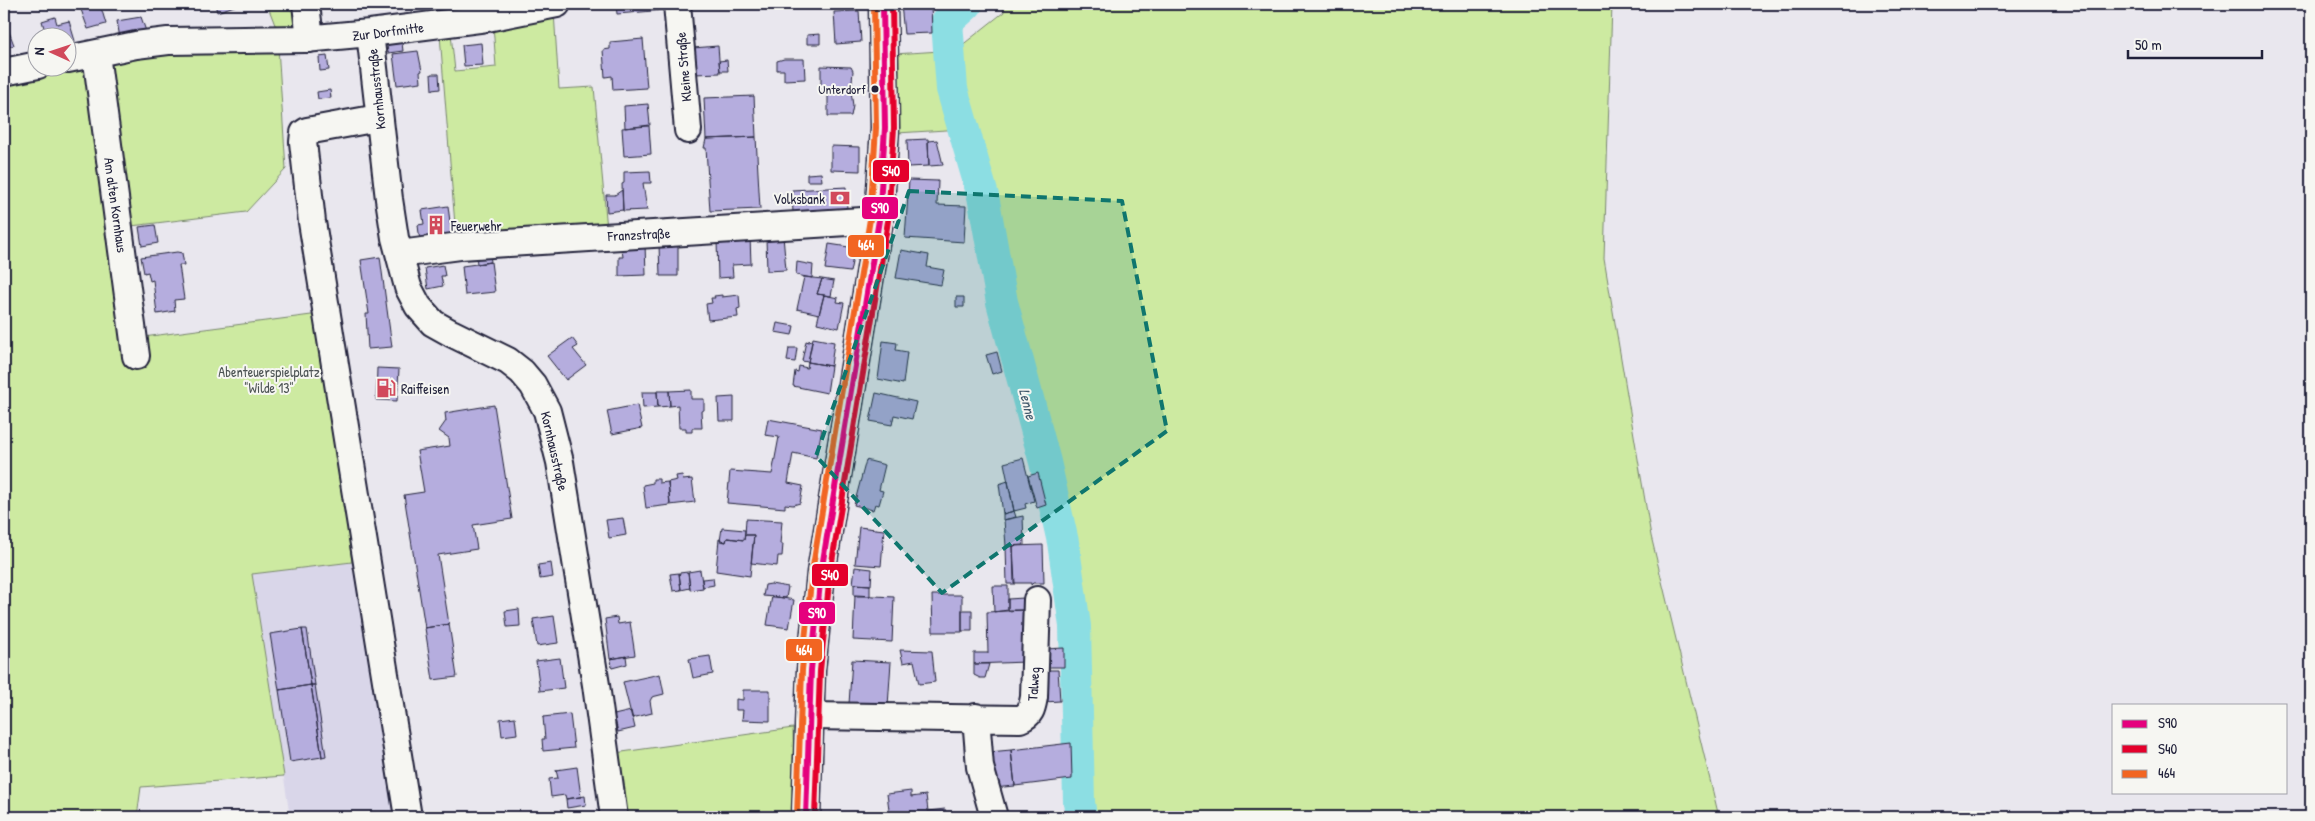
<svg xmlns="http://www.w3.org/2000/svg" width="2315" height="821" font-family="'Patrick Hand',sans-serif">
  <rect width="100%" height="100%" fill="#e9e7ee"/>
  <filter id="ink" filterUnits="userSpaceOnUse"><feTurbulence type="fractalNoise" baseFrequency=".02" numOctaves="2"/><feDisplacementMap in="SourceGraphic" scale="10" xChannelSelector="R" yChannelSelector="G"/><feConvolveMatrix kernelMatrix="1 2 1 2 8 2 1 2 1" color-interpolation-filters="sRGB"/></filter>
  <g filter="url(#ink)">
    <path fill="#d9d6e9" d="M352,562l52,255h-114l-38,-243z"/>
    <path fill="#cdeaa1" stroke="#78866e" d="M267,4h30l-2,25 -20,-4z
      M1002,4h610l-8,254 47,278 68,281h-638l5,-209 -38,-174 -39,-115 -30,-191 -82,5 -3,-79 62,-4 48,-38z
      M554,12l5,77 35,-2 13,142 -151,9 -16,-203 11,-1 4,37 41,-4 -3,-43z
      M213,46l65,1 8,122 -40,43 -123,15 13,111 183,-24 33,248 -100,12 32,202 -143,11 -4,30h-133v-740l90,-11z
      M793,728l2,89h-172l-8,-64z"/>
    <g fill="none" stroke-linecap="round" stroke-linejoin="round">
      <path stroke="#8cdee3" stroke-width="32" d="M967,4l-20,18 5,67 31,107 19,106 43,160 18,80 12,84 4,176 2,15"/>
    </g>
    <path fill="#b5adde" stroke="#22223b" d="M79,4h21l6,20 -18,5z
      M215,4h25l-23,8z
      M616,4h49v6l-48,4z
      M901,4h30l1,29 -28,1z
      M931,4h8v4h-8z
      M859,11l2,31 -25,2 -2,-32z
      M55,17l2,7 12,-3 6,20 -7,3v-6h-21l-5,-17z
      M141,17l6,17 -27,4 -3,-17z
      M5,21l9,24 -10,4v-27z
      M820,34v10h-13v-9z
      M643,39l4,49 -34,2 -1,-14 -7,1 -2,-27 7,-1v-7z
      M402,43l1,8 -15,2 -1,-8z
      M481,43l2,22 -19,1 -2,-21z
      M718,46l2,27 -25,1 -2,-26z
      M418,51l4,20 -2,1 1,10 -24,3 -4,-31z
      M327,56l2,14 -9,1 -1,-14z
      M784,59h20l1,20 -21,1v-10h-7v-9z
      M727,60l1,11h-8l-1,-10z
      M821,66l30,1 2,4 -2,20 -30,-1z
      M431,74h8l1,15 -8,1z
      M330,90l1,8 -13,1 -1,-7z
      M828,91h23l2,15 -2,10h-23z
      M754,96l2,41 -50,2 -2,-41z
      M648,104l2,21 -25,3 -1,-22z
      M649,126l2,28 -27,2 -2,-28z
      M756,137l4,72 -50,2 -4,-63h-2l2,-9z
      M928,139l1,27 -21,1 -1,-27z
      M937,140l6,25 -14,1 -1,-25z
      M831,146l29,1v24l-29,-1z
      M650,171l1,12h-8l4,27 -24,1 -1,-27 2,-1v-11z
      M821,173l1,8h-15v-7z
      M909,180l29,1 -1,24 29,1 -2,36 -59,-4z
      M846,187l1,23 -54,3 -1,-23z
      M622,190l1,20 -16,2 -1,-17h9z
      M448,206l4,32 -32,4 -2,-17 6,-1 -2,-14z
      M155,225l3,18 -16,3 -3,-19z
      M783,236l3,34 -19,1 -1,-33z
      M750,237l1,27 -19,1 1,12 -15,1 -1,-38z
      M633,244h12l1,31 -27,1v-19h4l-1,-7 12,-1z
      M659,244h19v32h-18z
      M829,244l26,4 -5,24 -25,-3z
      M901,250l28,5 -2,12 17,3 -3,15 -45,-7z
      M177,252l5,1 2,12h-5l5,34 -10,1 1,11 -18,3 -4,-34 -3,1 -2,-9 -4,1 -3,-16z
      M490,254l1,8 -14,2 -1,-9z
      M380,257l12,90 -24,2 -2,-35h3l-8,-54z
      M491,262l4,30 -30,3 -3,-29z
      M797,262l16,3 -1,13 -16,-3z
      M443,265l2,11h-4l2,10 -15,3 -3,-21z
      M804,277l18,2 -5,15 7,1 -5,19 -22,-5z
      M822,279l12,2 -3,15 -14,-2z
      M722,295v2l17,-2 1,13 -3,1 1,8 -30,3 -2,-16 6,-1 -1,-5h4l-1,-2z
      M824,295l14,3 -1,4 7,1 -5,25 -22,-5z
      M956,297h8v10h-8z
      M777,323l17,3 -2,9 -17,-3z
      M572,338l6,8 -5,3 13,16 -20,15 -19,-24z
      M813,338l21,4 -3,24 -23,-4z
      M809,340l3,1 -4,21 -6,-1 4,-20 3,1z
      M883,341l14,2 -1,7 11,2 -4,32 -25,-5z
      M789,348h8l-2,14 -8,-1z
      M997,352l5,19 -10,3 -6,-19z
      M808,362l23,4 -4,27 -34,-7 2,-15 3,1 1,-6 8,2z
      M377,368l22,1 -2,32 -21,-1z
      M691,390v9h13v11l-3,1 1,17h-10v4h-6v-4h-7l-1,-23 -8,1 -1,-15z
      M669,391l1,15 -12,1 -1,-16z
      M642,392h15l1,15 -15,1z
      M876,393l40,9 -4,17 -18,-4 -2,10 -22,-4z
      M734,397v24h-15l-1,-23z
      M494,405l18,114 -39,6 4,24 -39,6 11,69 -24,4 -21,-133 20,-3 -7,-41 33,-5 -1,-8 -10,-7 7,-10 -1,-8z
      M637,405l5,23 -30,6 -5,-23z
      M768,419l54,10 -6,29 -23,-5 -5,30 15,3 -3,17 -7,2 -8,-1v4l-58,-5 3,-32 42,3 7,-37 -14,-2z
      M1023,458l11,43 -9,3 1,4 -12,3 -10,-48z
      M866,460l19,5 -6,25 4,1 -4,14 -4,-1 -2,6 -19,-5z
      M1038,473l8,32 -9,3 -9,-32z
      M682,475l1,5 9,-1 3,23 -25,3 -2,-23 9,-2 -1,-4z
      M653,479h6v4l9,-1 2,23 -24,3 -3,-23 10,-2z
      M1008,481l6,30 -11,3 -4,-30z
      M1014,511l2,6 -13,3v-6z
      M1023,516l1,29 -18,1 -2,-26z
      M623,518l3,17 -17,3 -3,-18z
      M746,519l36,2 -2,23h3l-1,12h-4l-1,10 -26,-3 3,-28h-9z
      M859,527l25,3 -3,36 -26,-2z
      M722,528l23,2 -1,10 -17,-2 -1,4 -6,-1z
      M745,535h9l-4,41 -34,-5 3,-32 7,3 1,-4 17,2z
      M1043,545l1,38h-11l-2,2v-2h-17l-1,-37z
      M1006,546h7l2,38h-8z
      M551,563l2,14 -13,2 -2,-14z
      M855,567l17,2 -1,16 -18,-1z
      M700,570l3,18 -13,2 -2,-18z
      M688,572l2,16 -9,2 -2,-17z
      M679,573l2,17 -8,1 -3,-17z
      M713,578l1,7 -11,2 -1,-8z
      M771,584l17,3 -2,11 -23,-2 2,-11z
      M854,584l16,1v11h-16z
      M993,586h15v24l-14,2z
      M855,595l39,2 -2,45 -39,-2z
      M932,595h30v37h-29z
      M772,596l22,4 -5,28 -22,-3z
      M1024,598v12h-16v-11z
      M519,609l1,17 -13,1 -2,-16z
      M962,610h10v21h-10z
      M1024,610l2,52 -52,2v-11h14l-1,-41z
      M554,616l4,27 -21,3 -4,-27z
      M617,617l1,7 12,-2 5,33 -25,4 -5,-40z
      M449,624l8,53 -24,3 -8,-52z
      M302,629l9,56 -32,5 -9,-56z
      M302,629h5l8,56h-4z
      M1064,648v19h-19v-18z
      M900,650l32,1 3,31 -16,2 -5,-23 -11,2z
      M626,656l1,8 -15,4 -1,-9z
      M710,656l3,18 -20,4 -4,-19z
      M560,658l4,30 -24,3 -4,-30z
      M852,660l39,2 -3,44 -39,-2z
      M974,664h15l-4,14h-5l-6,-3z
      M1042,670h16l2,31 -16,1z
      M660,674l4,20 -12,3 -2,4 2,12 -20,5 -9,-36z
      M311,685h4l11,71 -4,1z
      M311,685l11,72 -32,5 -11,-72z
      M743,690h27v31l-28,-1 1,-10h-7v-11l7,1z
      M631,711l4,17 -17,4 -4,-17z
      M570,714l4,34 -31,3 -1,-12h3l-2,-22z
      M515,717l2,17 -15,2 -2,-17z
      M1071,743l1,36 -57,7 -4,-36z
      M1011,750l4,36 -22,2 -4,-36z
      M577,767l4,30 -15,2 -1,-4 -14,2 -2,-18 9,-1 -2,-8z
      M911,791v6l15,-2 2,16 17,-2 1,8h-56l-3,-23z
      M585,796l1,9 -19,3 -1,-9z"/>
    <g fill="none" stroke-linecap="round" stroke-linejoin="round">
      <defs>
        <path id="minor" d="M306,4l4,35
          M677,4l11,126
          M370,33l19,166 6,39 13,49 10,19 15,17 18,10 57,28 14,11 11,13 14,26 13,51 36,223 18,132
          M96,54l40,302
          M68,59l68,-14 32,-4 137,-2 65,-6 117,-15 70,-14
          M4,72l34,-7
          M378,118l-71,13 -3,2 -1,9 9,80 96,595
          M400,254l60,-8 419,-26
          M809,716l211,3c11,-4 12,-11 14,-22l3,-97
          M976,717l4,50 14,50"/>
        <path id="major" d="M806,817l5,-147 10,-97 58,-353 6,-92 -2,-124"/>
      </defs>
      <use href="#minor" stroke="#22223b" stroke-width="30"/>
      <use href="#major" stroke="#22223b" stroke-width="31"/>
      <use href="#minor" stroke="#f6f6f2" stroke-width="26"/>
      <use href="#major" stroke="#f6f6f2" stroke-width="28"/>
      <defs>
        <path id="bus-1" d="M806,817l5,-147 10,-97 58,-353 6,-92 -2,-124"/>
        <path id="bus-2" d="M815,817l5,-146 10,-97 58,-353 6,-93 -2,-124"/>
        <path id="bus-3" d="M797,817l5,-147 10,-98 58,-353 6,-91 -2,-124"/>
      </defs>
      <use href="#bus-1" stroke="#f6f6f2" stroke-width="10"/>
      <use href="#bus-2" stroke="#f6f6f2" stroke-width="10"/>
      <use href="#bus-3" stroke="#f6f6f2" stroke-width="10"/>
      <use href="#bus-1" stroke="#e5007d" stroke-width="6"/>
      <use href="#bus-2" stroke="#e4002b" stroke-width="6"/>
      <use href="#bus-3" stroke="#f26522" stroke-width="6"/>
    </g>
  </g>
  <path fill="#0f766e" fill-opacity="0.2" stroke="#0f766e" stroke-width="4" stroke-dasharray="10 6" stroke-linejoin="round" d="M909,191l213,10 45,230 -225,162 -126,-137z"/>
  <defs>
    <symbol id="bank-bare" viewBox="-9 -9 18 18"><path d="M-6-4H6V4H-6ZM0-2.3a2.3 2.3 0 1 0 0 4.6a2.3 2.3 0 1 0 0-4.6Z" fill="#d1495b" stroke="#f6f6f2" stroke-width="2.5" paint-order="stroke"/></symbol>
    <symbol id="building-bare" viewBox="-9 -9 18 18"><path d="M-4-6H4V6H1V3H-1V6H-4ZM-2.5-4.3h1.7v1.8h-1.7ZM.8-4.3h1.7v1.8H.8ZM-2.5-1h1.7V.8h-1.7ZM.8-1h1.7V.8H.8Z" fill="#d1495b" stroke="#f6f6f2" stroke-width="2.5" paint-order="stroke"/></symbol>
    <symbol id="fuel-bare" viewBox="-9 -9 18 18"><path d="M-5.5-6h7V0h2V4h1.3V-2.5L3-4.5l.8-.8L6-3V5H2.5V1h-1V6h-7ZM-4.2-4.7v3.2H.2V-4.7Z" fill="#d1495b" stroke="#f6f6f2" stroke-width="2.5" paint-order="stroke"/></symbol>
  </defs>
  <g fill-rule="evenodd">
    <use href="#bank-bare" x="826" y="184" width="28" height="28"/>
    <use href="#building-bare" x="422" y="211" width="28" height="28"/>
    <use href="#fuel-bare" x="372" y="374" width="28" height="28"/>
  </g>
  <circle fill="#22223b" stroke="#f6f6f2" stroke-width="2" cx="875" cy="89" r="4.5"/>
  <g text-anchor="middle" dominant-baseline="central" stroke-width="4" stroke-linejoin="round" paint-order="stroke">
    <g font-size="13" fill="#22223b" stroke="#f6f6f2" text-anchor="end">
      <text x="866" y="89">Unterdorf</text>
    </g>
    <g font-size="14" fill="#22223b" stroke="#f6f6f2">
      <text transform="translate(388 31) rotate(-7)">Zur Dorfmitte</text>
      <text transform="translate(683 67) rotate(-95)">Kleine Straße</text>
      <text transform="translate(376 89) rotate(-96)">Kornhausstraße</text>
      <text transform="translate(116 205) rotate(82)">Am alten Kornhaus</text>
      <text transform="translate(639 234) rotate(-3)">Franzstraße</text>
      <text transform="translate(555 451) rotate(77)">Kornhausstraße</text>
      <text transform="translate(1033 684) rotate(-86)">Talweg</text>
    </g>
    <g font-size="14" fill="#22223b" stroke="#f6f6f2" text-anchor="start">
      <text x="825" y="198" text-anchor="end">Volksbank</text>
      <text x="451" y="225">Feuerwehr</text>
      <text x="401" y="388">Raiffeisen</text>
    </g>
    <g font-size="14" fill="#4d5454" stroke="#f6f6f2">
      <text x="269" y="371">Abenteuerspielplatz<tspan x="269" dy="16">"Wilde 13"</tspan></text>
    </g>
    <g font-size="15" font-style="italic" fill="#425a6d" stroke="#f6f6f2">
      <text transform="translate(1028 404) rotate(76)">Lenne</text>
    </g>
  </g>
  <g stroke="#f6f6f2" stroke-width="2">
    <rect x="872" y="159" width="38" height="24" rx="5" fill="#e4002b"/>
    <rect x="861" y="196" width="38" height="24" rx="5" fill="#e5007d"/>
    <rect x="847" y="234" width="38" height="24" rx="5" fill="#f26522"/>
    <rect x="811" y="563" width="38" height="24" rx="5" fill="#e4002b"/>
    <rect x="798" y="601" width="38" height="24" rx="5" fill="#e5007d"/>
    <rect x="785" y="638" width="38" height="24" rx="5" fill="#f26522"/>
  </g>
  <g font-size="14" text-anchor="middle" font-weight="bold" fill="#fff">
    <text x="891" y="176">S40</text>
    <text x="880" y="213">S90</text>
    <text x="866" y="250">464</text>
    <text x="830" y="580">S40</text>
    <text x="817" y="618">S90</text>
    <text x="804" y="655">464</text>
  </g>
  <rect width="2315" height="821" fill="none" stroke="#f6f6f2" stroke-width="20"/>
  <rect x="10" y="10" width="2295" height="801" fill="none" stroke="#22223b" stroke-width="2" filter="url(#ink)"/>
  <rect x="2112" y="704" width="175" height="90" fill="#f6f6f2" stroke="#a1a1a9"/>
  <rect x="2122" y="720" width="25" height="8" fill="#e5007d" stroke="#a1a1a9"/>
  <text x="2158" y="728" font-size="15" fill="#22223b">S90</text>
  <rect x="2122" y="745" width="25" height="8" fill="#e4002b" stroke="#a1a1a9"/>
  <text x="2158" y="754" font-size="15" fill="#22223b">S40</text>
  <rect x="2122" y="770" width="25" height="8" fill="#f26522" stroke="#a1a1a9"/>
  <text x="2158" y="778" font-size="15" fill="#22223b">464</text>
  <g transform="translate(52 52) rotate(273)"><circle r="24" fill="#f6f6f2" stroke="#a1a1a9"/>
  <path d="M0-4L9 19L0 12L-9 19Z" fill="#d1495b"/>
  <text y="-8" font-size="14" font-weight="bold" text-anchor="middle" fill="#22223b">N</text>
  </g>
  <path d="M2128 50v8h134v-8" fill="none" stroke="#22223b" stroke-width="2.5"/>
  <text x="2135" y="50" font-size="15" fill="#22223b" stroke="#f6f6f2" stroke-width="4" paint-order="stroke">50 m</text>
</svg>
